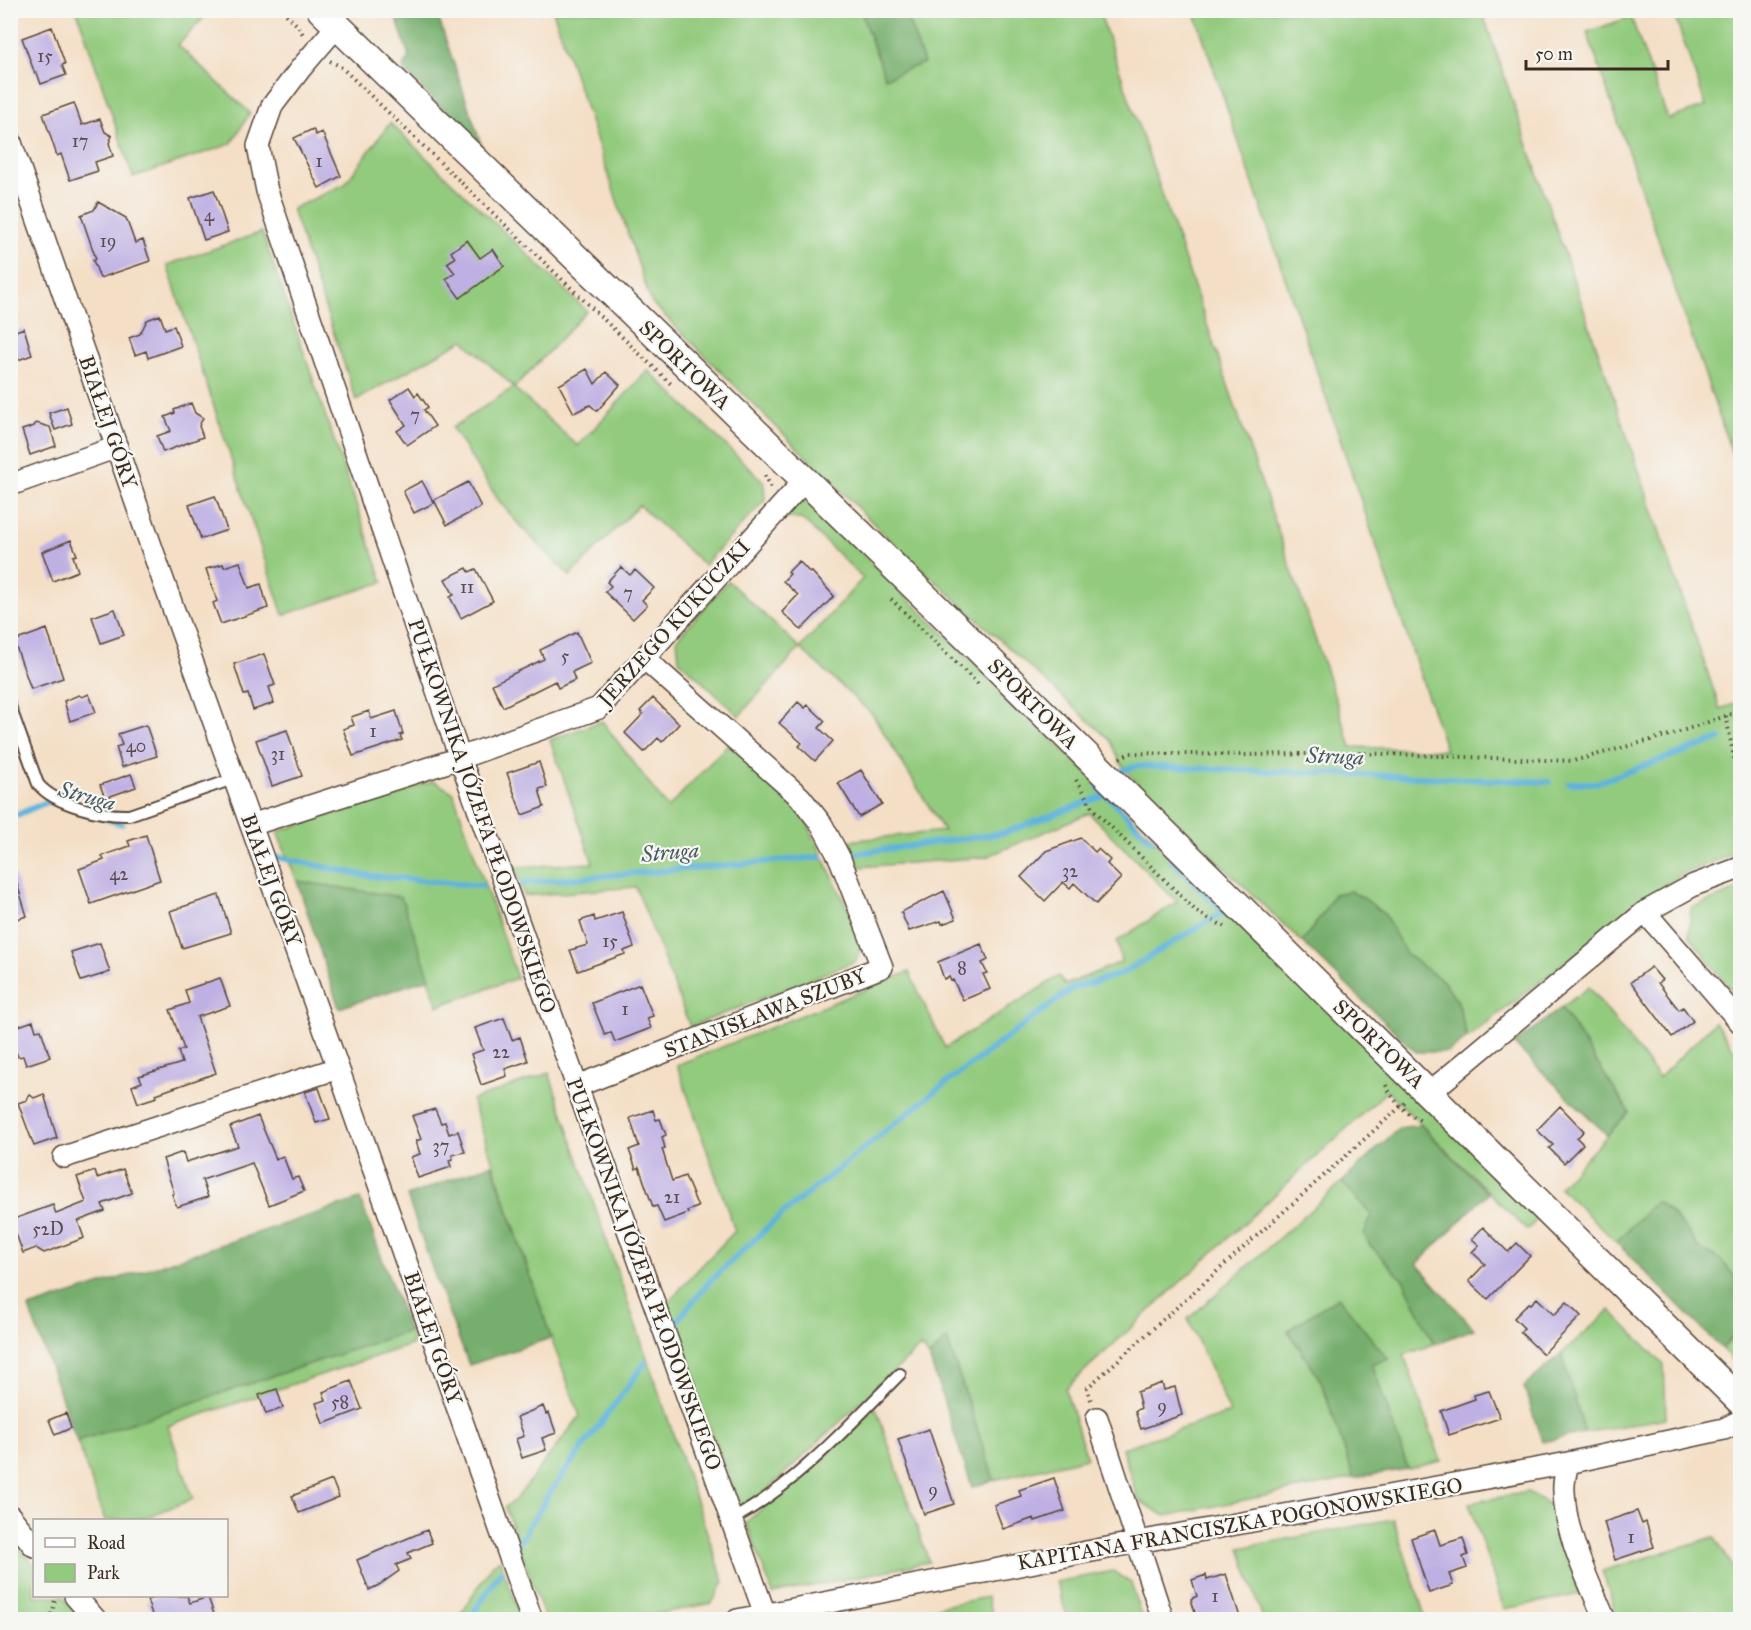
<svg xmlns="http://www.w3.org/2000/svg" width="1751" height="1630" font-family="'IM FELL Great Primer',serif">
  <rect width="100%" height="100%" fill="#f6f6f2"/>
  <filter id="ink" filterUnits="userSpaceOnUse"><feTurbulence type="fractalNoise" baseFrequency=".0167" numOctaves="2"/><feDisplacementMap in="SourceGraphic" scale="12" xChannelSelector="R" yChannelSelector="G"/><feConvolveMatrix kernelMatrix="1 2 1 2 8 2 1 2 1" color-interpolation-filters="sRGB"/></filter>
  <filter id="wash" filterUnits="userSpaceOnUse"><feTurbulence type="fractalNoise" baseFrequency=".008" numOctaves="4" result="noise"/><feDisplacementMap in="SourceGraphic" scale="24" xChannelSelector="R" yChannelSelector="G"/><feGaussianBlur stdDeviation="1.35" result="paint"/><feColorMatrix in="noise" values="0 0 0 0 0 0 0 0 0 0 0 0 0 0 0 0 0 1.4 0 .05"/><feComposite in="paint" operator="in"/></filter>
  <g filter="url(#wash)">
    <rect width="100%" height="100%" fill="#f4dfc6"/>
    <path fill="#93cb7e" stroke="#677a4e" stroke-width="1.5" d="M77,11h133l-32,34 72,68 -19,31 -98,33z
      M553,11h546l228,662 24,74 95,3 -252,-739h288l238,698 20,-7v149l-60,24 -213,163 -9,-36 -15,-21 -38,-27 -20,-39 -51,-21 -10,18 -22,30 -165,-158 -17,-22 -9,-21 -224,-204 -236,-235z
      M1673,11h67v466l-153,-445 44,-15 37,102 38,-13z
      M390,123l197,188 -73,77 64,58 70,-76 116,112 1,18 -61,65 -65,-60 -69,71 -48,-48 -23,-27 -47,-73 62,-41 -51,-47 -107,60 -64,-191 53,-25z
      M262,232l121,350 -100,33 -116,-350z
      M808,501l733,715 -14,14 -140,-139 -322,298 22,69 -93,22 -47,-141 -18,18 -9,-10 -164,153 -16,7 -75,-199 20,-25 50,-52 -58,-166 232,-93 36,76 114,-72 6,9 56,-23 -4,-21 60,-39 -88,-89 -103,44 -126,10 -12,-26 96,-10 -71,-116 -73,-67 -61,68 -60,-56 -2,-21 51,-58 72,67 63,-70 -60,-58 -18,-3 12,-15z
      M602,721l66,87 60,-64 75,70 60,127 -7,20 -166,66 -54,-140 -112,9 -9,-29 78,-4 -43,-123z
      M433,781l20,11 64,186 -79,28 -37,-108 -104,-17 -20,-49z
      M1740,889v108l-2,2 -49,-64 2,-27z
      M1589,987l70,91 56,-56 25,36v232l-5,-13 -14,-16 -23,-14 -10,-15 -16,-18 -16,-13 -40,41 -57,-55 70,-75 -68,-104z
      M549,1073l175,509 -12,21 -80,16h-87l-40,-112 11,-8 64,-83 -29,-78 -79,-238z
      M1342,1182l30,33 -6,11 4,19 34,36 30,63 -30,11 37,106 -33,8 -36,-105 16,-5 -100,-28 33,50 33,97 -189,38 -27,-16 -16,-52 108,-35 -42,-94z
      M1610,1310l54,55 2,53 -81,15 -24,-79z
      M1740,1329v39l-18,-19z
      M409,1331l4,13 -245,82 25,73 -54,21h-34l-28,-79z
      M876,1408l53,154 -156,32 -27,-72 27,-22z
      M1527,1492l23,13 31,89 -77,15 -35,-106z
      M1393,1519l33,100h-163l-23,-71z
      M10,1537l24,27v32h28l21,23h-72z
      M1714,1537l26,41v41h-122l-16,-48z
      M500,1559l21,60 -64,1 35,-55z
      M1113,1571l18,12 11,36h-74l-12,-37z
      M987,1597l7,22h-73l-3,-8z"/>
    <path fill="#76af6d" stroke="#586c46" stroke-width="1.5" d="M875,10l30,1 19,52 -39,15 -23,-63z
      M394,11h42l47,139 -80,-81 6,-13z
      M297,881l104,16 29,81 -91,30z
      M1350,891l15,8 20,16 21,39 37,27 15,21 9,36 -19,14h-32l-114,-110 22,-30 10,-18z
      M1561,1008l68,104 -22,23 -93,-91z
      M1421,1125l67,68 -71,71 57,65 -40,15 -30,-63 -34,-36 -6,-11 8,-19 -30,-33 57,-54z
      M492,1164l59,174 -82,27 -31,-80 -31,-89z
      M360,1199l49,132 -332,110 -48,-133z
      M1656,1201l16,13 16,18 10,15 23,13 14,17 5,13v39l-18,20 -106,-107z
      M1338,1297l50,62 -16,5 36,105 -54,9 -33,-97 -33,-51z
      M947,1339l47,141 -22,7 -43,-130z
      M1561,1354l24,79 -43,9 -18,-55z"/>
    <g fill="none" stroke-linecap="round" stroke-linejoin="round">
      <path stroke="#5fb4db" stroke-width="6" d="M1122,771l14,-5 413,16
        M1569,783h27l124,-44
        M1098,787l54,54
        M101,817l21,7
        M10,818l39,-17 11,3
        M858,853l146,-20 102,-38
        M277,857l86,18 119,11
        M522,883l299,-26
        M677,1321l33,-40 71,-66 152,-122 140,-105 48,-14 102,-62 -52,-52
        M519,1543l31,-51 95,-129
        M469,1620l32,-49"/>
    </g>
    <g id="blocks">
      <path fill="#bfb0e3" d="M52,27l13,37 -3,1 4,10 -25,9 -4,-11 -2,1 -13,-36z
        M74,103l8,22 18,-6 5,13 7,4 -3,7 4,13 -18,6 3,9 -28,9 -9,-26 -4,2 -14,-42z
        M313,129l3,6 6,-3 19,44 -22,12 -25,-50z
        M214,190l14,42 -24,8 -14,-42z
        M98,202l28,16 9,25 8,-3 7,21 -50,17 -7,-18 3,-1 -15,-44 13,-5z
        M467,240l13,18 13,-9 11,17 -44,32 -14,-19 9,-6 -8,-10 8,-5 -4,-6z
        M160,315l5,14 9,-3 7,20 -33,12 -2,-7 -11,4 -6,-17 11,-4 7,-14z
        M24,328l8,27 -22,8v-30z
        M587,369l8,15 11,-12 14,13 -23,26 -7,-6 -16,8 -15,-28z
        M409,387l6,9 3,-3 10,14 -4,3 11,16 -28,19 -10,-14 9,-6 -16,-25z
        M191,403l4,10 8,5 -4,8 4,11 -40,15 -6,-16 14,-5 -6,-14 10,-4 -1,-3z
        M67,407l5,17 -17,6 -6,-17z
        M36,423l14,4 6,19 -26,9 -8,-25 12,-4z
        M422,481l12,22 -20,10 -11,-22z
        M468,482l13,25 -34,18 -13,-25z
        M215,496l12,34 -26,9 -12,-34z
        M71,540l6,15 -4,1 5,15 -25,10 -11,-29z
        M799,561l11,12 2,-1 22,24 -33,34 -19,-18 16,-17 -15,-14 7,-7 -2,-2z
        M240,562l9,26 12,-4 7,24 -47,16 -8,-21 4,-2 -11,-32 17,-5 1,3z
        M621,567l9,8 5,-5 19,18 -12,12 5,5 -14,14 -28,-27 6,-6 -4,-4z
        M467,568l2,4 7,-3 17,32 -32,17 -11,-21 4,-2 -9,-16z
        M115,609l9,26 -23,8 -9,-26z
        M47,629l16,49 -32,11 -17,-48z
        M577,632l14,31 -19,9 3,8 -17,8 -3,-7 -52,26 -11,-23 52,-25 -4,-9z
        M264,654l11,31 -6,2 5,16 -21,7 -5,-16 -4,1 -10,-31z
        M89,694l7,18 -26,9 -6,-20 15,-6 3,2z
        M653,698l26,26 -17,18 -4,-4 -14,14 -19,-19 18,-19 -3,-3z
        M798,702l7,6 3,-3 17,16 -6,7 14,13 -18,20 -16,-15 3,-3 -23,-20z
        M369,711l2,8 25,-8 7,23 -3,1 2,5 -49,16 -10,-27 11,-4 -3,-8z
        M146,725l11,31 -35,11 -6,-20 6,-2 -4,-11z
        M287,730l15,46 -30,10 -16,-46z
        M539,762l8,25 -8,2 5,18 -22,8 -15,-42z
        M861,770l21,34 -23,13 -21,-34z
        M131,774l5,13 -31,11 -5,-13z
        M146,835l14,45 -69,24 -12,-35 25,-9 -2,-4 28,-10 -2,-5z
        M1081,838l14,14 3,-3 12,11 -3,4 14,14 -25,26 -22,-21 -4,5 -7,-6 -18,19 -24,-24 25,-26z
        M10,874h4l13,42 -17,5z
        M944,891l12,28 -14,5 -1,-3 -32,10 -8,-19z
        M219,895l12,38 -49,15 -12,-37z
        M622,912l12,35 -10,4 1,3 -47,17 -8,-21 18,-5 -8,-24 14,-5 1,5z
        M100,943l10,29 -29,9 -10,-29z
        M981,944l7,16 -6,3 5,10 -4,1 7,15 -27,11 -10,-20 -2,1 -2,-4 -5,2 -6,-17z
        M1651,967l11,13 -4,3 21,27 4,-3 10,14 -21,16 -41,-55z
        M220,978l10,28 -33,11 19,56 -60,21 1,3 -19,6 -6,-17 10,-4 -3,-6 43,-13 -4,-12 6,-2 -14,-39 19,-7 -4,-13z
        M640,984l13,32 -6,2 4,10 -36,14 -4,-10 -6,3 -13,-32z
        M504,1018l8,22 8,-3 8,24 -23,8 2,7 -26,9 -10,-31 12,-4 -8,-22z
        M33,1021l3,10 5,-1 9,27 -24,8 -3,-9 -5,1 -8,-22v-6z
        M319,1088l11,31 -14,4 -11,-31z
        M29,1094l5,4 10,-4 13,44 -23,8 -16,-43 9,-3z
        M1560,1106l24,25 -7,7 6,6 -19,19 -15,-15 4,-3 -16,-15z
        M435,1109l6,14 4,-1 4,12 9,-3 7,21 -13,3 1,4 -4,1 2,7 -33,11 -7,-21 9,-3 -4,-13 5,-2 -9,-23z
        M653,1110l3,10 4,-1 6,16 -4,2 3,11 -3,1 10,32 13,-5 13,31 -11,4 1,2 -24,9 -7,-16 -4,1 -14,-40 -3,2 -7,-19 10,-4 -9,-28z
        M258,1116l18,43 7,-3 9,23 6,-2 6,14 -35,14 -17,-42 -50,17 6,17 -31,10 -5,-13 2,-1 -11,-34 20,-7 3,10 52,-16 -8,-19z
        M123,1169l9,24 -30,11 3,7 -27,10 6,17 -40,15 -8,-5 -13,5 -12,-33 42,-15 3,9 30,-12 -9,-25 18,-6 2,7z
        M1483,1227l25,25 9,-9 13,13 -42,43 -19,-18 16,-17 -13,-12 7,-7 -7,-6z
        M1537,1298l17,17 13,-13 14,14 -38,38 -23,-22 4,-4 -10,-10 15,-15 2,1z
        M351,1381l11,28 -39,15 -7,-21 10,-3 -3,-8z
        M1162,1383l2,7 11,-3 7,28 -41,14 -6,-18 6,-3 -4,-16z
        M277,1389l6,19 -17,6 -7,-19z
        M1489,1391l11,27 -51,17 -8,-24 34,-12 -1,-4z
        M543,1406l3,8 3,-1 7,20 -14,5 4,12 -24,8 -6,-19 8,-3 -7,-19z
        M66,1413l5,15 -16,7 -6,-15z
        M929,1429l25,75 -30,10 -26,-75z
        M1054,1478l11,33 -30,10 -1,-3 -31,11 -9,-24 27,-9 -2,-6z
        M332,1480l7,17 -40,16 -7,-17z
        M1637,1511l5,13 4,-2 8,25 -39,13 -11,-38z
        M427,1530l5,13 -24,10 3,6 -15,6 3,6 -20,14 -10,5 -12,-30z
        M1435,1530l5,15 23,-7 5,17 -5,2 4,11 -18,6 4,11 -24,8 -18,-55z
        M1226,1574l15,46h-44l-6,-21 6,-3 -5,-16 14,-5 1,5z
        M159,1596h28l3,7 18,-6 8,23h-62l-7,-20z"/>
    </g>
  </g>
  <g filter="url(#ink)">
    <use href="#blocks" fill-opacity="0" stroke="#574537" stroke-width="1.5"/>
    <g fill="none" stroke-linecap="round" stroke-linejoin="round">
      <defs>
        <path id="service" d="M10,706l28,78c17,21 65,32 91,31l104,-36
          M731,1520c65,-35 118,-95 169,-146"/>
        <path id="minor" d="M337,26l-36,42 -29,38 -14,40 9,45 193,567 307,862
          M10,140l148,426 180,502 194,552
          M10,485l107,-38
          M251,825l209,-67 139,-50 205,-227
          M1645,912l95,110
          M577,1086l305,-119 -42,-108 -18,-34 -22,-28 -156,-139
          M1429,1093l216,-181 49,-27 46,-17
          M64,1157l274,-89
          M1097,1418l66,202
          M1568,1463c-2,9 -5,19 -4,28 1,45 24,88 41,129
          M10,1516l24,30
          M75,1596l21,24
          M737,1620l401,-78 430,-79 156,-34 16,-8"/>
        <path id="tertiary" d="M321,10l630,612 789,779"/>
      </defs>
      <use href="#service" stroke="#574537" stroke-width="14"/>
      <use href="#minor" stroke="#574537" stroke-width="24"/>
      <use href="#tertiary" stroke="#574537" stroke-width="30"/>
      <path stroke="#574537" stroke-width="4" stroke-dasharray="1.5 4.5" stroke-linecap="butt" d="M282,10l16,16 6,10
        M330,61l10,5 333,320
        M765,475l7,15
        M891,599l89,87
        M1726,716l14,73
        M1120,758l10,-5 115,2 113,-2 215,8 100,-27 67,-23
        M1076,780l18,30 103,102 30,16
        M1386,1085c8,17 19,28 36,36
        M1091,1400l-4,-12 320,-287
        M50,1620l5,-20"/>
      <use href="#service" stroke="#fff" stroke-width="10"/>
      <use href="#minor" stroke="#fff" stroke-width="21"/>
      <use href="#tertiary" stroke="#fff" stroke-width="27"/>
    </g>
  </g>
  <g text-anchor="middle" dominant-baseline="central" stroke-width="4.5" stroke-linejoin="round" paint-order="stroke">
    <g font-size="18" fill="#5c4c4f">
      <text x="45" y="56">15</text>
      <text x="80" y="141">17</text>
      <text x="319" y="161">1</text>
      <text x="209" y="215">4</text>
      <text x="108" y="241">19</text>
      <text x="415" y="415">7</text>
      <text x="467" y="587">11</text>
      <text x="628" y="593">7</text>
      <text x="565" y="656">5</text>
      <text x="373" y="731">1</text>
      <text x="136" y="746">40</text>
      <text x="278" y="754">31</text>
      <text x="1070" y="871">32</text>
      <text x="119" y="874">42</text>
      <text x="610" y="941">15</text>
      <text x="962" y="968">8</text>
      <text x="625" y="1009">1</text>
      <text x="501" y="1052">22</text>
      <text x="441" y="1146">37</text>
      <text x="672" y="1197">21</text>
      <text x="48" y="1229">52D</text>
      <text x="340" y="1402">58</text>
      <text x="1162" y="1406">9</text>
      <text x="933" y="1490">9</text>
      <text x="1631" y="1537">1</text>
      <text x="1215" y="1596">1</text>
    </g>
    <g font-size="21" fill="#3b2a1e" stroke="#f6f6f2">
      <text transform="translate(685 365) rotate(44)">SPORTOWA</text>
      <text transform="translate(108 422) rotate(71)">BIAŁEJ GÓRY</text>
      <text transform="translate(674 623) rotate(-48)">JERZEGO KUKUCZKI</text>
      <text transform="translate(1033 704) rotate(45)">SPORTOWA</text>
      <text transform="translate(482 816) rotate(71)">PUŁKOWNIKA JÓZEFA PŁODOWSKIEGO</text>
      <text transform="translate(271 880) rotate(70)">BIAŁEJ GÓRY</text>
      <text transform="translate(765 1013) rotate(-21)">STANISŁAWA SZUBY</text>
      <text transform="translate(1379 1044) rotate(44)">SPORTOWA</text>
      <text transform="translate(644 1274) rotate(70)">PUŁKOWNIKA JÓZEFA PŁODOWSKIEGO</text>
      <text transform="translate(433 1338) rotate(71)">BIAŁEJ GÓRY</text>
      <text transform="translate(1240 1524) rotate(-10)">KAPITANA FRANCISZKA POGONOWSKIEGO</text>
    </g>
    <g font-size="22" font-style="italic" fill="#485a60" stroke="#f6f6f2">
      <text transform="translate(1335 756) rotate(2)">Struga</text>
      <text transform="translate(87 796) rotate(15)">Struga</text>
      <text transform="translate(670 852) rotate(-5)">Struga</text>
    </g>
  </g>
  <rect width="1751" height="1630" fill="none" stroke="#f6f6f2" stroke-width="36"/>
  <rect x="33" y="1519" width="195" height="78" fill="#f6f6f2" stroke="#aba49d" stroke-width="1.5"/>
  <rect x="45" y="1538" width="30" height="9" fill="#ffffff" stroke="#aba49d" stroke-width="1.5"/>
  <text x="87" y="1549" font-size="18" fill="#3b2a1e">Road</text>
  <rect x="45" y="1564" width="30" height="18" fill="#93cb7e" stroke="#aba49d" stroke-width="1.5"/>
  <text x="87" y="1579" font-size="18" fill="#3b2a1e">Park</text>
  <path d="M1526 60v9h142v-9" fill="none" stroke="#3b2a1e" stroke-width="3"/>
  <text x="1535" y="60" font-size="18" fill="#3b2a1e" stroke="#f6f6f2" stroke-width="4.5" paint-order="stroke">50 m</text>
</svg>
